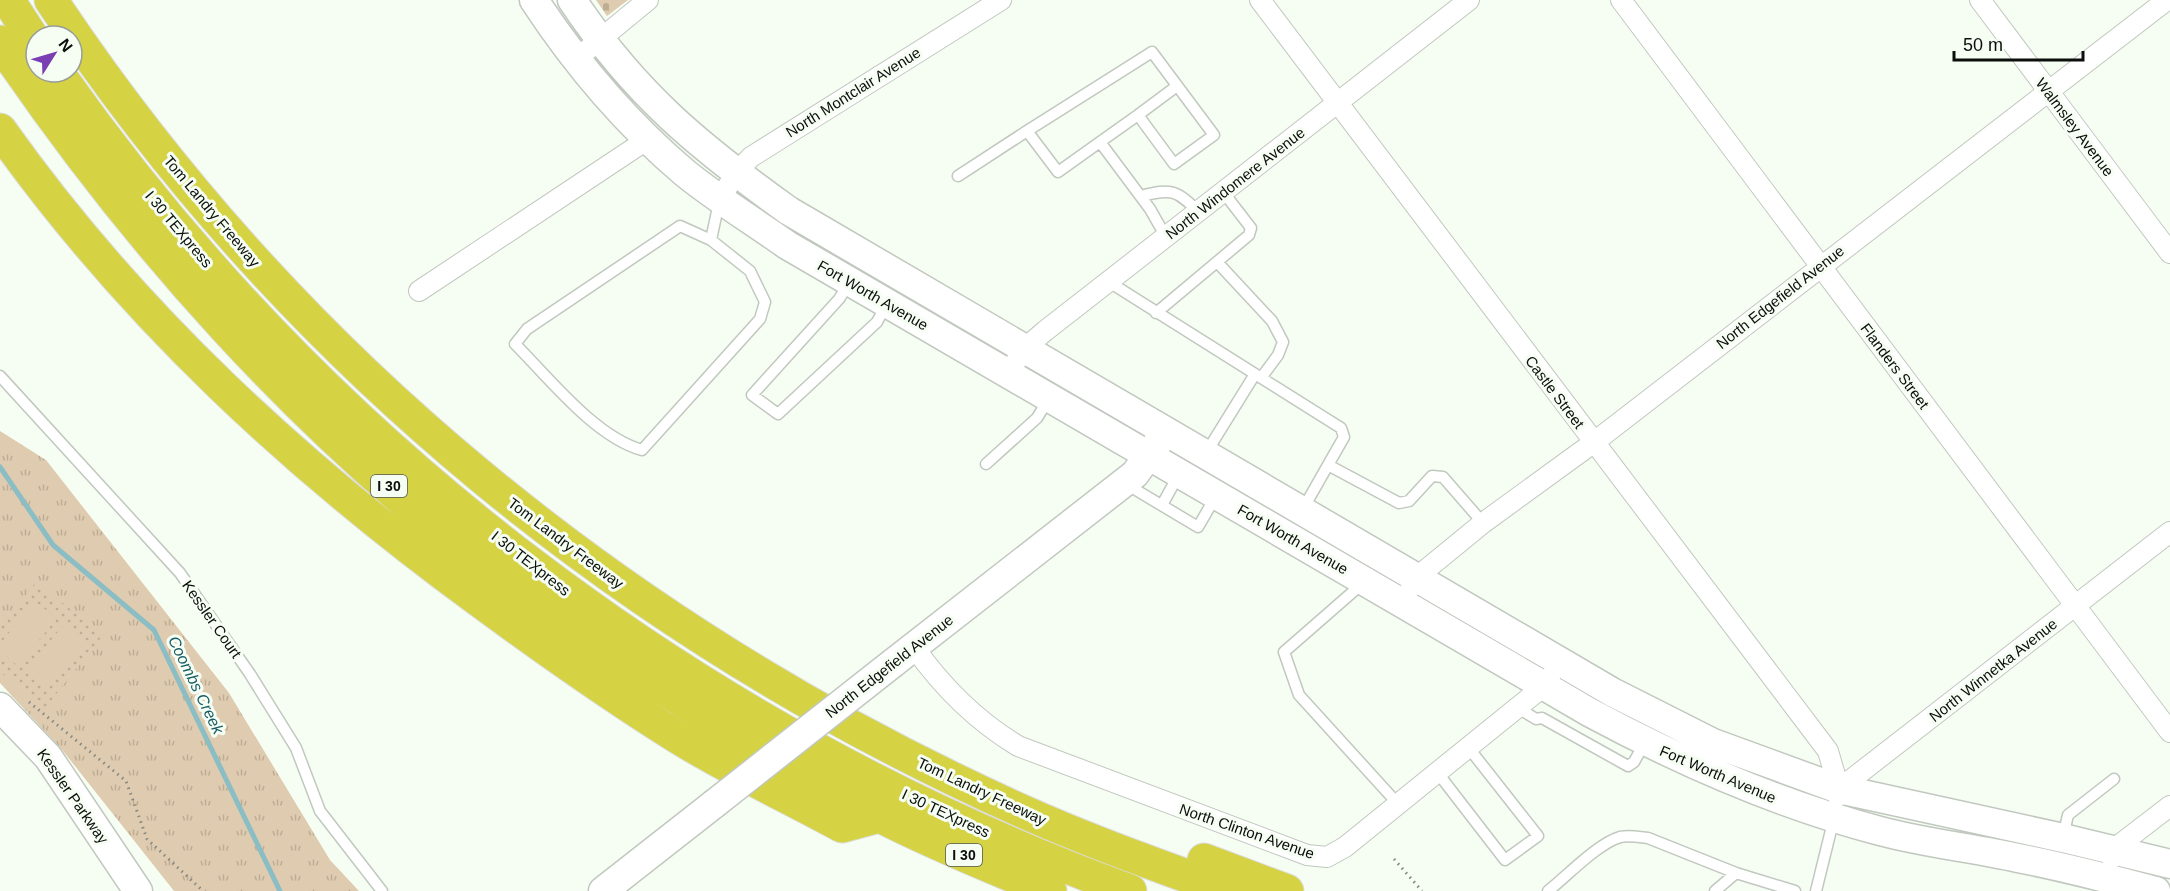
<svg xmlns="http://www.w3.org/2000/svg" width="2170" height="891" font-family="Helvetica,sans-serif">
  <defs>
    <pattern id="grass-tufts" width="24" height="20" patternUnits="userSpaceOnUse" patternTransform="scale(1.5)"><rect width="24" height="20" fill="#dfcbaf"/><path d="M3 7l-1-3M5 7V3M7 7l1-3M15 17l-1-3M17 17v-4M19 17l1-3" fill="none" stroke="#bead95"/></pattern>
    <pattern id="cemetery-stones" width="16" height="16" patternUnits="userSpaceOnUse" patternTransform="scale(1.5)"><rect width="16" height="16" fill="#dfcbaf"/><path d="M2 7V4a2 2 0 0 1 4 0v3zM10 15v-3a2 2 0 0 1 4 0v3z" fill="#bead95"/></pattern>
    <pattern id="park-dots" width="8" height="8" patternUnits="userSpaceOnUse" patternTransform="scale(1.5)"><rect width="8" height="8" fill="#dfcbaf"/><path d="M2 2h.1M6 6h.1" fill="none" stroke="#bead95" stroke-width="1.8" stroke-linecap="round"/></pattern>
  </defs>
  <rect width="100%" height="100%" fill="#f6fef4"/>
  <path fill="url(#grass-tufts)" d="M0,431l46,29 183,233 101,167 29,31h-185l-111,-140 -63,-68z"/>
  <path fill="url(#cemetery-stones)" d="M596,0h32l-21,16z"/>
  <path fill="url(#park-dots)" d="M36,582l67,53 -58,73 -45,-36v-44z"/>
  <path fill="#dfcbaf" d="M34,601l23,17 -39,48 -18,-15v-7z
    M64,624l22,18 -38,47 -23,-17z"/>
  <g fill="none" stroke-linecap="round" stroke-linejoin="round">
    <path stroke="#8abdc4" stroke-width="5" d="M0,467l53,78 101,85 126,261"/>
    <defs>
      <path id="lane" d="M1138,115l39,-29
        M1100,142l38,-27 36,49 40,-29 -62,-83 -125,79 31,41 42,-30 50,67 16,28
        M958,176l69,-45
        M1141,196c31,-8 35,-6 58,16
        M711,240l39,31 15,31 -5,17 -118,131c-47,-13 -93,-72 -127,-106l12,-15 153,-103 31,14 8,-38
        M1217,262l55,59 11,21 -5,13 -17,23
        M1109,282l232,146 3,9 -16,28 71,38 10,-2 23,-25 11,1 40,46
        M849,283l-10,16 -87,96 26,19 99,-92 10,-19
        M1156,313l93,-78 2,-7 -27,-35
        M0,376l180,197 70,101 46,74 24,63 62,80
        M1206,453l49,-79
        M986,464l51,-46 11,-18
        M1126,484l72,43 18,-31
        M1162,505l17,-31
        M1303,509l25,-44
        M1363,583l-79,69 15,43 99,109
        M1518,708l18,11 6,-1 86,48 6,-4 11,-20
        M1437,772l68,88 33,-24 -70,-89
        M2063,837l5,-22 46,-36
        M1548,891c19,-15 49,-47 72,-54 9,-2 19,0 28,1l88,35 59,18
        M1715,891l21,-18
        M1816,891l18,-73"/>
      <path id="street" d="M1260,0l568,751 11,38
        M1621,0l549,732
        M1980,0l190,253
        M575,60l73,-60
        M720,199l16,-26 15,-16 250,-157
        M419,291l229,-152
        M1008,373l17,-25 20,-17 424,-331
        M1411,587l6,-10 66,-54 110,-80 574,-443
        M914,647c29,41 61,73 104,99l289,109 20,2 18,-10 199,-161 6,-9
        M1838,796l1,-7 331,-257
        M2112,858l2,-9 56,-43"/>
      <path id="secondary" d="M534,0c42,64 92,123 151,173 32,26 68,48 102,72l802,467c93,50 188,92 291,119 45,12 92,17 138,27 47,9 92,21 138,33
        M572,0c63,94 126,146 217,211l823,481 101,51 126,46 224,49 107,26
        M893,663l242,-189 24,-33
        M0,707l48,50 90,134
        M603,891l111,-87"/>
      <path id="highway" d="M8,0l28,43
        M51,0c241,362 577,634 973,812 67,30 136,54 204,79
        M0,42c136,201 302,386 495,533 57,43 117,81 177,119 67,43 136,88 208,122 55,28 113,52 170,75
        M57,72c264,376 641,661 1073,819
        M0,130c132,186 297,337 480,471 64,47 129,93 196,135 53,33 111,60 166,90l37,-10
        M1204,860l83,31"/>
    </defs>
    <use href="#lane" stroke="#c1c8bf" stroke-width="13"/>
    <use href="#street" stroke="#c1c8bf" stroke-width="22"/>
    <use href="#secondary" stroke="#c1c8bf" stroke-width="31"/>
    <use href="#highway" stroke="#ddd" stroke-width="35"/>
    <path stroke="#858a83" stroke-width="3" stroke-dasharray="1.5 4.5" stroke-linecap="butt" d="M29,702l97,79 21,58 56,52
      M1394,859l28,32"/>
    <use href="#lane" stroke="#fff" stroke-width="10"/>
    <use href="#street" stroke="#fff" stroke-width="20"/>
    <use href="#secondary" stroke="#fff" stroke-width="28"/>
    <use href="#highway" stroke="#d5d244" stroke-width="33"/>
    <defs>
      <path id="secondary-bridge" d="M714,804l179,-141"/>
    </defs>
    <use href="#secondary-bridge" stroke="#c1c8bf" stroke-width="31" stroke-linecap="butt"/>
    <use href="#secondary-bridge" stroke="#fff" stroke-width="28"/>
  </g>
  <g text-anchor="middle" dominant-baseline="central" stroke-width="6" stroke-linejoin="round" paint-order="stroke">
    <g fill="#f6fef4" stroke="#525651" stroke-width="1.5">
      <rect x="371" y="475" width="36" height="22" rx="4.5"/>
      <rect x="946" y="844" width="36" height="22" rx="4.5"/>
    </g>
    <g font-size="14" font-weight="bold" fill="#0b0e0b">
      <text x="389" y="486">I 30</text>
      <text x="964" y="855">I 30</text>
    </g>
    <g font-size="15" fill="#0b0e0b" stroke="#f6fef4">
      <text transform="translate(853 92) rotate(-32)">North Montclair Avenue</text>
      <text transform="translate(2075 127) rotate(53)">Walmsley Avenue</text>
      <text transform="translate(1235 183) rotate(-38)">North Windomere Avenue</text>
      <text transform="translate(212 211) rotate(50)">Tom Landry Freeway</text>
      <text transform="translate(179 229) rotate(50)">I 30 TEXpress</text>
      <text transform="translate(873 295) rotate(30)">Fort Worth Avenue</text>
      <text transform="translate(1780 297) rotate(-38)">North Edgefield Avenue</text>
      <text transform="translate(1895 366) rotate(53)">Flanders Street</text>
      <text transform="translate(1555 392) rotate(53)">Castle Street</text>
      <text transform="translate(1293 539) rotate(30)">Fort Worth Avenue</text>
      <text transform="translate(566 543) rotate(37)">Tom Landry Freeway</text>
      <text transform="translate(531 563) rotate(38)">I 30 TEXpress</text>
      <text transform="translate(212 619) rotate(55)">Kessler Court</text>
      <text transform="translate(889 666) rotate(-38)">North Edgefield Avenue</text>
      <text transform="translate(1993 670) rotate(-38)">North Winnetka Avenue</text>
      <text transform="translate(1718 774) rotate(23)">Fort Worth Avenue</text>
      <text transform="translate(982 791) rotate(25)">Tom Landry Freeway</text>
      <text transform="translate(73 796) rotate(55)">Kessler Parkway</text>
      <text transform="translate(946 813) rotate(25)">I 30 TEXpress</text>
      <text transform="translate(1247 831) rotate(19)">North Clinton Avenue</text>
    </g>
    <g font-size="16" font-style="italic" fill="#185e66" stroke="#f6fef4">
      <text transform="translate(196 685) rotate(64)">Coombs Creek</text>
    </g>
  </g>
  <g transform="translate(54 54) rotate(53)"><circle r="28" fill="#f6fef4" stroke="#989e97" stroke-width="1.5"/>
  <path d="M0-4.5L10 22L0 15L-10 22Z" fill="#7b3fb4"/>
  <text y="-9" font-size="16" font-weight="bold" text-anchor="middle" fill="#0b0e0b">N</text>
  </g>
  <path d="M1954 51v9h129v-9" fill="none" stroke="#0b0e0b" stroke-width="3"/>
  <text x="1963" y="51" font-size="18" fill="#0b0e0b" stroke="#f6fef4" stroke-width="4.5" paint-order="stroke">50 m</text>
</svg>
